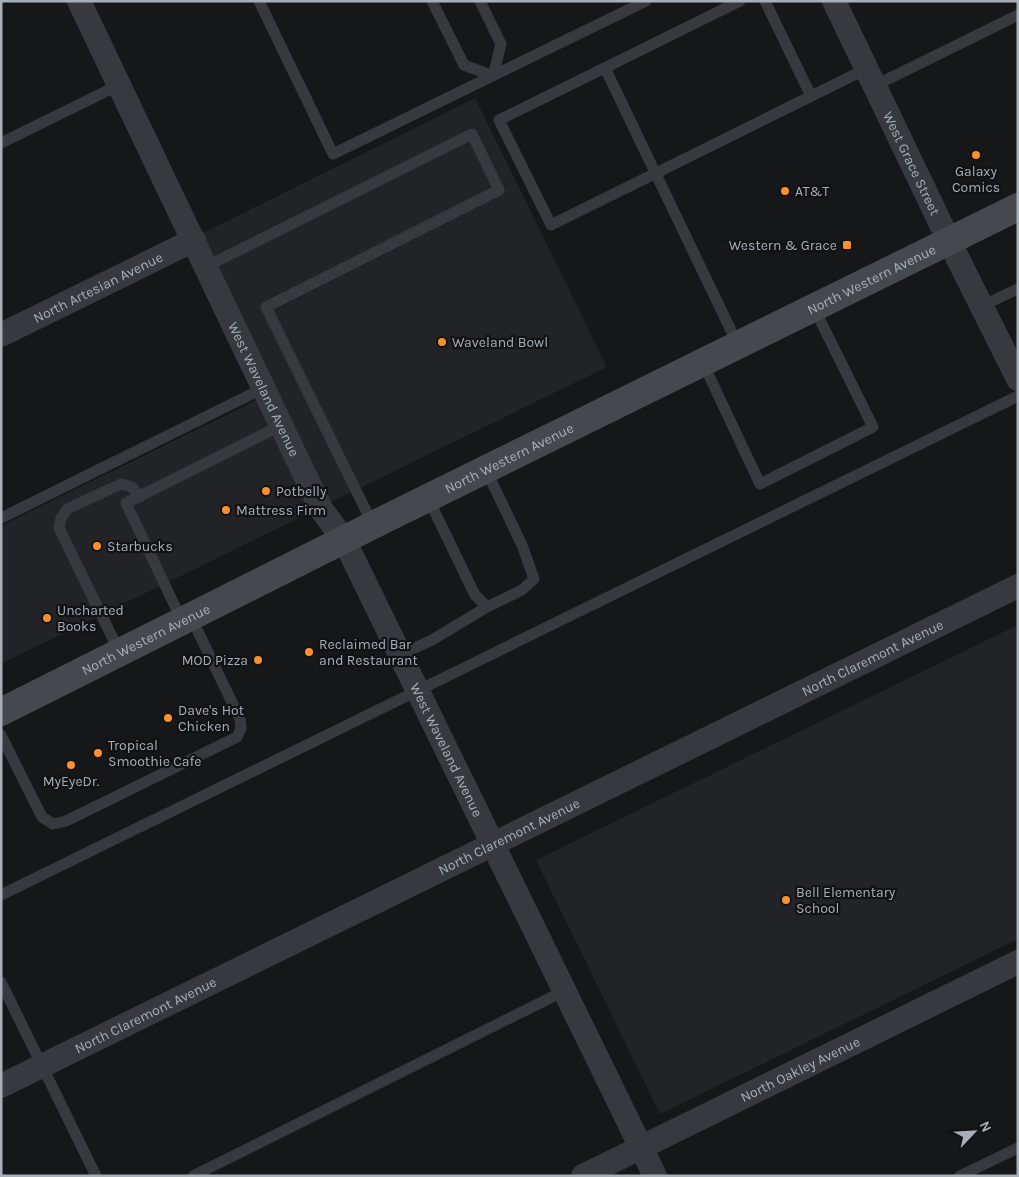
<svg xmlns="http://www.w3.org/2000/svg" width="1019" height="1177" font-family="Karla,sans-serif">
  <rect width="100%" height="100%" fill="#161719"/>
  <path fill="#222326" d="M475,98l132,269 -606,297v-138l262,-129 -74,-157z
    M1018,625v314l-358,175 -124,-254z"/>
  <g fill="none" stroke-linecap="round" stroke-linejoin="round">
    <path stroke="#37393e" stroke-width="11" d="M259,1l74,153 313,-153
      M432,1l32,64 29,11 8,-32 -21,-43
      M740,1l-241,119 52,105 315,-156
      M765,1l46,95
      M605,68l133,277
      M874,86l144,-71
      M1,143l118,-58
      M207,266l265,-132 27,56 -233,117 107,218
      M981,306l37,-17
      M703,363l57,121 113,-57 -59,-119
      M428,498l47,97 12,12 35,-17 12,-11 -12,-34 -36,-75
      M1,518l263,-130
      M182,621l-56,-118 156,-78
      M120,653l-61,-125 2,-10 6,-9 54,-25 11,3 8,10
      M400,655l32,-15 55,-33
      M1,735l41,82 11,7 13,-3 171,-84 4,-8 -1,-10 -49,-102
      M1,895l1017,-499
      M1,982l95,194
      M193,1176l371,-185
      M960,1176l58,-28"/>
    <g stroke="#37393e" stroke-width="24">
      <path id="s1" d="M79,1l242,508 23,31 311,636"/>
      <path id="s2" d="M834,1l115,240 69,138"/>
      <path id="s3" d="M1,335l193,-95"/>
      <path id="s4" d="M1,1086l1017,-500"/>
      <path id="s5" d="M583,1176l435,-214"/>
    </g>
    <path stroke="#45494e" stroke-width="28" id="s6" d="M1,712l372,-187 645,-318"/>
  </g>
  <g fill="#fd902a" stroke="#111214" stroke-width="2">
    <circle cx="976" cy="155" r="5"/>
    <circle cx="785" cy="191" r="5"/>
    <rect x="842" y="240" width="10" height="10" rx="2.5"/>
    <circle cx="442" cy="342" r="5"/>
    <circle cx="266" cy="491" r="5"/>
    <circle cx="226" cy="510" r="5"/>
    <circle cx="97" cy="546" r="5"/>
    <circle cx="47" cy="618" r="5"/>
    <circle cx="309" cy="652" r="5"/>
    <circle cx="258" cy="660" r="5"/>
    <circle cx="168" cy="718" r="5"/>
    <circle cx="98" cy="753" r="5"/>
    <circle cx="71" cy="765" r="5"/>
    <circle cx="786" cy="900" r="5"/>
  </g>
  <g text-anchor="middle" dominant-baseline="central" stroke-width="4.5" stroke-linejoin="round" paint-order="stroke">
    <g font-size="14" fill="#a7b0b9" stroke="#111214">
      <text stroke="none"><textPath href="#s2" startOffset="180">West Grace Street</textPath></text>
      <text stroke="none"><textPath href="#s6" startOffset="972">North Western Avenue</textPath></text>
      <text stroke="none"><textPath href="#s3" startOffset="108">North Artesian Avenue</textPath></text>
      <text stroke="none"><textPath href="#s1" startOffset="430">West Waveland Avenue</textPath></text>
      <text stroke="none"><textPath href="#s6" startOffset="568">North Western Avenue</textPath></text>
      <text stroke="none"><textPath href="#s6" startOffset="162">North Western Avenue</textPath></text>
      <text stroke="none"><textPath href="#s4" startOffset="971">North Claremont Avenue</textPath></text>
      <text stroke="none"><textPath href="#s1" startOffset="835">West Waveland Avenue</textPath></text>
      <text stroke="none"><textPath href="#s4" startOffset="566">North Claremont Avenue</textPath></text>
      <text stroke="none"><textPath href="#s4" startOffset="161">North Claremont Avenue</textPath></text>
      <text stroke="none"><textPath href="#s5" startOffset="242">North Oakley Avenue</textPath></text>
    </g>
    <g font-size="14" fill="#a7b0b9" stroke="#111214" text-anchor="start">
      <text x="976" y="171" text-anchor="middle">Galaxy<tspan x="976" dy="16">Comics</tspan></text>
      <text x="795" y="191">AT&amp;T</text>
      <text x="837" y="245" text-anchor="end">Western &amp; Grace</text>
      <text x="452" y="342">Waveland Bowl</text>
      <text x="276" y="491">Potbelly</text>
      <text x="236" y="510">Mattress Firm</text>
      <text x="107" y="546">Starbucks</text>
      <text x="57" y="610">Uncharted<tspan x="57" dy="16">Books</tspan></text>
      <text x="319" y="644">Reclaimed Bar<tspan x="319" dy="16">and Restaurant</tspan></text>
      <text x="248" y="660" text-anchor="end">MOD Pizza</text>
      <text x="178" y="710">Dave's Hot<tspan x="178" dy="16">Chicken</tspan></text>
      <text x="108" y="745">Tropical<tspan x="108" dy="16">Smoothie Cafe</tspan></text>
      <text x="71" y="781" text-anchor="middle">MyEyeDr.</text>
      <text x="796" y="892">Bell Elementary<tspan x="796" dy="16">School</tspan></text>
    </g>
  </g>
  <rect width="1019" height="1177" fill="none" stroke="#a7b0b9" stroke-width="5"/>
  <g transform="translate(974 1132) rotate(65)" stroke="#111214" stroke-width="4" paint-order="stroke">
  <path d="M0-4L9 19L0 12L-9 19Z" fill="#a7b0b9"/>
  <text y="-8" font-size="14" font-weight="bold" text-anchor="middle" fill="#a7b0b9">N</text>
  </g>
</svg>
